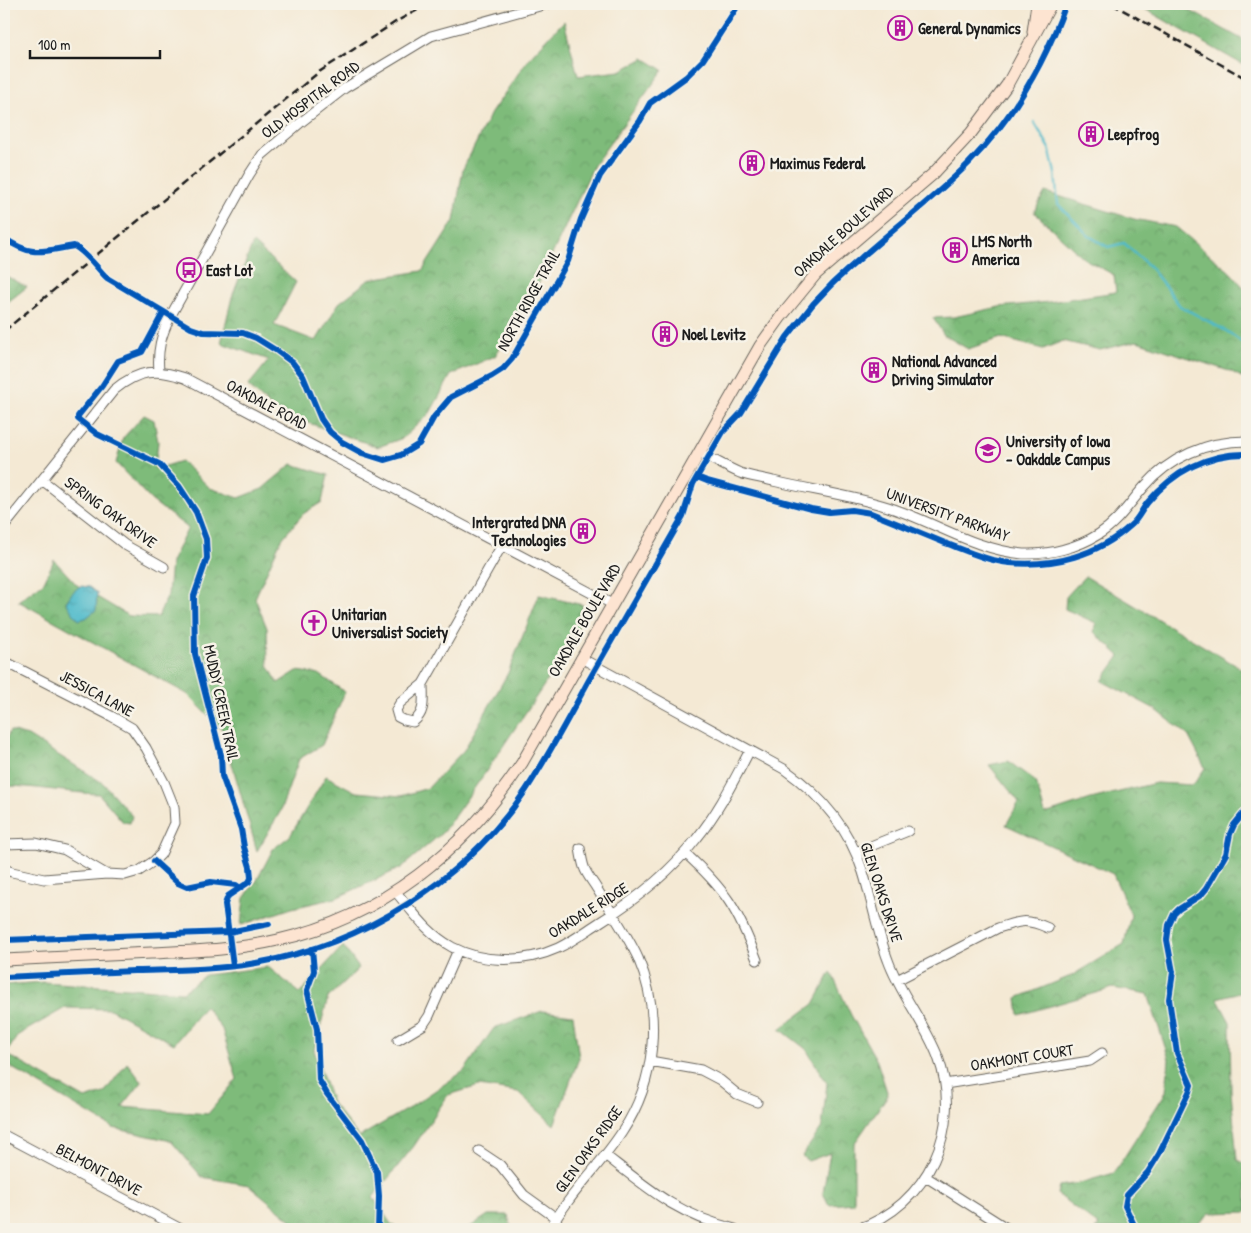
<svg xmlns="http://www.w3.org/2000/svg" width="1251" height="1233" font-family="'Patrick Hand',sans-serif">
  <defs>
    <pattern id="forest-crowns" width="20" height="18" patternUnits="userSpaceOnUse" patternTransform="scale(1.25)"><rect width="20" height="18" fill="#7ebb7a"/><path d="M2 6a3 3 0 1 1 6 0M12 15a3 3 0 1 1 6 0" fill="none" stroke="#6ca069"/></pattern>
    <pattern id="water-ripples" width="26" height="14" patternUnits="userSpaceOnUse" patternTransform="scale(1.25)"><rect width="26" height="14" fill="#4ebaca"/><path d="M2 4q2-2 4 0t4 0M15 11q2-2 4 0t4 0" fill="none" stroke="#449fad"/></pattern>
  </defs>
  <rect width="100%" height="100%" fill="#f7f3e8"/>
  <filter id="ink" filterUnits="userSpaceOnUse"><feTurbulence type="fractalNoise" baseFrequency=".02" numOctaves="2"/><feDisplacementMap in="SourceGraphic" scale="10" xChannelSelector="R" yChannelSelector="G"/><feConvolveMatrix kernelMatrix="1 2 1 2 8 2 1 2 1" color-interpolation-filters="sRGB"/></filter>
  <filter id="wash" filterUnits="userSpaceOnUse"><feTurbulence type="fractalNoise" baseFrequency=".0096" numOctaves="4" result="noise"/><feDisplacementMap in="SourceGraphic" scale="20" xChannelSelector="R" yChannelSelector="G"/><feGaussianBlur stdDeviation="1.12" result="paint"/><feColorMatrix in="noise" values="0 0 0 0 0 0 0 0 0 0 0 0 0 0 0 0 0 1.4 0 .05"/><feComposite in="paint" operator="in"/></filter>
  <g filter="url(#wash)">
    <rect width="100%" height="100%" fill="#f4e9d4"/>
    <path fill="url(#forest-crowns)" stroke="#4d6c4b" fill-rule="evenodd" d="M1136,4h42l69,38v25z
      M564,21l14,55 42,-5 24,-13 19,12 -69,95 -60,128 -39,63 -44,19 -21,38 -27,25 -25,9 -101,-35 -29,-26 21,-26 -48,-17 11,-46 21,-54 43,39 -22,43 42,16 23,-38 31,-24 52,-8 32,-50 9,-52 28,-56 38,-55z
      M1045,192l89,27 42,8 54,45 17,19v89l-15,-8 -95,-31 -37,9 -37,-9 -20,8 -42,-11 -33,11 -24,-14 -11,-17 21,-1 45,-10 50,-5 67,-10 -2,-17 -31,-17 -49,-46z
      M4,275l23,12 -23,18z
      M144,415l10,5 4,22 -3,27 26,-8 29,27 29,10 23,-9 30,-25 36,11 -6,27 -19,12 -22,26 -26,58 12,30 1,37 10,18 19,-12 22,3 26,18 -23,53 -23,14 -19,53 -23,39 -35,-122 -35,-35 -169,-93 26,-19 10,-22 23,25 52,31 29,1 10,-22 3,-33 17,-34 -37,-28 -35,-37 7,-25z
      M1085,576l162,96v307l-3,12 -27,7 13,24 1,69 6,69 10,5v47l-37,1 -18,16h-97l4,-3 -42,-32 2,-8 21,-3 34,-10 52,-81 3,-33 -21,-65 -35,-6 -94,27 -2,-17 54,-22 53,-32 7,-29 -18,-41 -107,-49 13,-23 -30,-37 19,-4 28,21 9,32 46,-15 65,-16 37,2 12,-17 -17,-33 -33,-26 -53,-28 18,-25 -26,-24 2,-9 -31,-14 1,-12z
      M539,595l44,10 -8,34 -90,134 -42,59 -42,36 -65,30 -44,10 -51,17 3,-27 13,-18 16,-31 17,-13 36,-60 30,16 45,4 27,-8 36,-38 44,-77z
      M10,731l18,5 75,47 29,33 -2,7 -7,-1 -24,-28c-32,-1 -63,-8 -95,-8v-43z
      M343,946l16,22 -31,30 -14,52 18,53 27,34 50,-29 55,-37 30,-43 48,-17 31,4 6,43 -25,67 -36,-33 -39,-6 -31,9 -34,51 -41,51 18,27 10,5h-99l-53,-44 -47,-8 -31,-36 -58,-13 -109,-65v-78l39,-3 140,10 22,-17 63,-8 32,26zM205,1006l17,23 15,50 -29,35 -86,-7 20,-25 -15,-19 -23,30 -19,6 -79,-45 12,-19 47,-27 45,1 64,35z
      M831,972l20,43 26,46 11,34 -34,49v59l-25,2 -6,-12 7,-40 -22,8 -6,-5 20,-29 5,-44 -21,-34 -26,-20 34,-25z
      M488,1215h20l3,14h-44z"/>
    <path fill="url(#water-ripples)" stroke="#356b73" d="M80,586l9,1 8,6 -1,17 -10,8 -7,2 -7,-8 -6,-10 6,-9z"/>
    <g fill="none" stroke-linecap="round" stroke-linejoin="round">
      <path stroke="#4ebaca" stroke-width="2.5" d="M1034,122l15,25 6,26 3,31 31,32 19,11 16,-4 27,25 29,38 48,26 19,14"/>
    </g>
  </g>
  <g filter="url(#ink)">
    <g fill="none" stroke-linecap="round" stroke-linejoin="round">
      <defs>
        <path id="street" d="M159,371c-2,-21 2,-35 11,-54l79,-142 13,-20 38,-32 45,-35 86,-52 116,-32
          M699,453c14,6 27,14 41,20 11,4 23,5 33,8 38,9 77,14 115,26 45,14 87,43 135,47 26,1 54,-6 76,-20 19,-12 30,-30 45,-47 26,-30 63,-46 103,-46
          M42,480l83,65 39,22
          M4,527l110,-137c24,-20 42,-22 71,-12l427,226
          M581,658l203,111c37,26 65,59 79,103 9,29 14,59 25,88 12,34 37,63 50,97 26,70 -10,149 -81,172
          M4,661l107,55 21,12 14,20 18,34 10,25 1,16 -14,31 -7,7 -15,10 -14,4 -18,-1 -63,5 -32,-7 -8,-3
          M423,684c0,15 3,29 -10,38l-9,-2 -6,-3 -2,-7 4,-7 23,-19 79,-139
          M4,844l32,-1 29,7 41,24
          M856,852l52,-21
          M685,853c41,37 53,57 72,107
          M395,891c18,21 32,42 57,56 32,17 73,16 106,1 15,-7 28,-17 42,-26 37,-23 70,-49 97,-84 22,-27 37,-58 53,-88
          M897,980l101,-52c23,-7 27,-10 50,0
          M398,1040l25,-15 6,-9 29,-66
          M650,1061l51,9 19,10 17,14 20,8
          M945,1084l145,-23 12,-8
          M4,1135l177,94
          M479,1151l21,14 24,30 32,23
          M605,1155c45,35 73,60 130,74
          M926,1177l82,52
          M550,1229c19,-35 50,-63 72,-97 34,-51 40,-118 16,-174 -11,-24 -27,-46 -41,-69 -4,-7 -11,-15 -13,-22 -2,-6 -3,-13 -4,-19"/>
        <path id="secondary" d="M1033,32l4,-28
          M4,960c49,-2 98,-5 147,-7 43,-2 85,-3 127,-13 104,-23 187,-90 244,-177l238,-417 20,-28 36,-44 117,-100 38,-41 36,-48 44,-81"/>
      </defs>
      <use href="#street" stroke="#68645c" stroke-width="11"/>
      <use href="#secondary" stroke="#68645c" stroke-width="13"/>
      <use href="#street" stroke="#fff" stroke-width="9"/>
      <use href="#secondary" stroke="#fde4d1" stroke-width="11"/>
      <path stroke="#1c1c1c" stroke-width="2.5" stroke-dasharray="8 4" stroke-linecap="butt" d="M1112,4l135,75
        M4,331l315,-259 78,-51 32,-17"/>
      <defs>
        <path id="cycleway" d="M4,238c28,20 39,13 70,8 14,8 22,21 33,32l84,50 12,4 40,1 13,5 21,13 16,12 10,13 18,43 9,13 12,10 20,11 22,7 17,-5 18,-11 15,-27 17,-20 41,-21 11,-7 9,-10 56,-98 13,-42 19,-43 40,-55 10,-18 36,-26 17,-17 36,-56
          M163,313l-21,39 -24,9 -16,25 -24,30v3l19,15 62,30 20,22 17,26 10,27 1,19 -13,38 1,58 26,101 1,21 19,53 3,18 6,20 1,11 -2,4 -21,14 -3,8 8,62
          M697,477l10,4 104,28 18,3 23,-2 19,3c25,10 50,20 74,30 22,8 42,18 65,20 43,4 88,-8 120,-37 8,-6 12,-17 18,-24 25,-30 60,-49 99,-48
          M154,861l24,22 9,4 24,-5 25,3 4,3
          M4,940l225,-8 40,-8
          M312,949l2,22 -7,19 10,39 2,51 8,14 35,46 15,32 2,24 -1,33
          M4,977c43,-2 87,-4 130,-6 41,-1 82,-1 122,-8 107,-18 209,-83 270,-173 23,-35 43,-73 63,-110 31,-55 63,-109 94,-164l10,-32 30,-52 18,-19 46,-76 26,-33 19,-20c44,-42 94,-78 137,-121 44,-45 76,-101 97,-159
          M1136,1229l-11,-23 2,-11 21,-23 11,-18 30,-62 2,-7 -14,-32 -8,-54 4,-27 -6,-32 2,-15 5,-11 5,-5 22,-14 5,-6 20,-35 4,-20 4,-9 13,-16"/>
      </defs>
      <use href="#cycleway" stroke="#f7f3e8" stroke-width="9"/>
      <use href="#cycleway" stroke="#0057b8" stroke-width="6"/>
    </g>
  </g>
  <defs>
    <symbol id="building-ring" viewBox="-11 -11 22 22"><circle r="9.5" fill="#f7f3e8" stroke="#b5179e" stroke-width="1.5"/><path d="M-4-6H4V6H1V3H-1V6H-4ZM-2.5-4.3h1.7v1.8h-1.7ZM.8-4.3h1.7v1.8H.8ZM-2.5-1h1.7V.8h-1.7ZM.8-1h1.7V.8H.8Z" fill="#b5179e"/></symbol>
    <symbol id="bus-ring" viewBox="-11 -11 22 22"><circle r="9.5" fill="#f7f3e8" stroke="#b5179e" stroke-width="1.5"/><path d="M-5-6H5V4H4V6H2V4H-2V6H-4V4H-5ZM-3.5-4V0h7V-4ZM-3.5 1.2v1.5H-2V1.2ZM2 1.2v1.5H3.5V1.2Z" fill="#b5179e"/></symbol>
    <symbol id="university-ring" viewBox="-11 -11 22 22"><circle r="9.5" fill="#f7f3e8" stroke="#b5179e" stroke-width="1.5"/><path d="M0-5L7-2L0 1L-7-2ZM-4 1L0 2.5L4 1V4Q0 6-4 4Z" fill="#b5179e"/></symbol>
    <symbol id="church-ring" viewBox="-11 -11 22 22"><circle r="9.5" fill="#f7f3e8" stroke="#b5179e" stroke-width="1.5"/><path d="M-1.2-6h2.4v3.5h3.3v2.4h-3.3V6h-2.4V-.1h-3.3v-2.4h3.3Z" fill="#b5179e"/></symbol>
  </defs>
  <g fill-rule="evenodd">
    <use href="#building-ring" x="886" y="14" width="28" height="28"/>
    <use href="#building-ring" x="1077" y="120" width="28" height="28"/>
    <use href="#building-ring" x="738" y="149" width="28" height="28"/>
    <use href="#building-ring" x="941" y="236" width="28" height="28"/>
    <use href="#bus-ring" x="175" y="256" width="28" height="28"/>
    <use href="#building-ring" x="651" y="320" width="28" height="28"/>
    <use href="#building-ring" x="860" y="356" width="28" height="28"/>
    <use href="#university-ring" x="974" y="436" width="28" height="28"/>
    <use href="#building-ring" x="569" y="517" width="28" height="28"/>
    <use href="#church-ring" x="300" y="609" width="28" height="28"/>
  </g>
  <g text-anchor="middle" dominant-baseline="central" stroke-width="5" stroke-linejoin="round" paint-order="stroke">
    <g font-size="16" font-weight="bold" fill="#1c1c1c" stroke="#f7f3e8" text-anchor="start">
      <text x="918" y="28">General Dynamics</text>
      <text x="1108" y="134">Leepfrog</text>
      <text x="770" y="163">Maximus Federal</text>
      <text x="972" y="241">LMS North<tspan x="972" dy="18">America</tspan></text>
      <text x="206" y="270">East Lot</text>
      <text x="682" y="334">Noel Levitz</text>
      <text x="892" y="361">National Advanced<tspan x="892" dy="18">Driving Simulator</tspan></text>
      <text x="1006" y="441">University of Iowa<tspan x="1006" dy="18">- Oakdale Campus</tspan></text>
      <text x="566" y="522" text-anchor="end">Intergrated DNA<tspan x="566" dy="18">Technologies</tspan></text>
      <text x="332" y="614">Unitarian<tspan x="332" dy="18">Universalist Society</tspan></text>
    </g>
    <g font-size="16" fill="#1c1c1c" stroke="#f7f3e8">
      <text transform="translate(310 99) rotate(-37)">OLD HOSPITAL ROAD</text>
      <text transform="translate(843 231) rotate(-42)">OAKDALE BOULEVARD</text>
      <text transform="translate(528 300) rotate(-61)">NORTH RIDGE TRAIL</text>
      <text transform="translate(267 404) rotate(28)">OAKDALE ROAD</text>
      <text transform="translate(111 512) rotate(36)">SPRING OAK DRIVE</text>
      <text transform="translate(948 514) rotate(20)">UNIVERSITY PARKWAY</text>
      <text transform="translate(584 620) rotate(-60)">OAKDALE BOULEVARD</text>
      <text transform="translate(97 693) rotate(28)">JESSICA LANE</text>
      <text transform="translate(222 703) rotate(78)">MUDDY CREEK TRAIL</text>
      <text transform="translate(882 892) rotate(72)">GLEN OAKS DRIVE</text>
      <text transform="translate(588 910) rotate(-32)">OAKDALE RIDGE</text>
      <text transform="translate(1022 1057) rotate(-9)">OAKMONT COURT</text>
      <text transform="translate(588 1149) rotate(-54)">GLEN OAKS RIDGE</text>
      <text transform="translate(99 1169) rotate(28)">BELMONT DRIVE</text>
    </g>
  </g>
  <rect width="1251" height="1233" fill="none" stroke="#f7f3e8" stroke-width="20"/>
  <path d="M30 50v8h130v-8" fill="none" stroke="#1c1c1c" stroke-width="2.5"/>
  <text x="38" y="50" font-size="15" fill="#1c1c1c" stroke="#f7f3e8" stroke-width="4" paint-order="stroke">100 m</text>
</svg>
